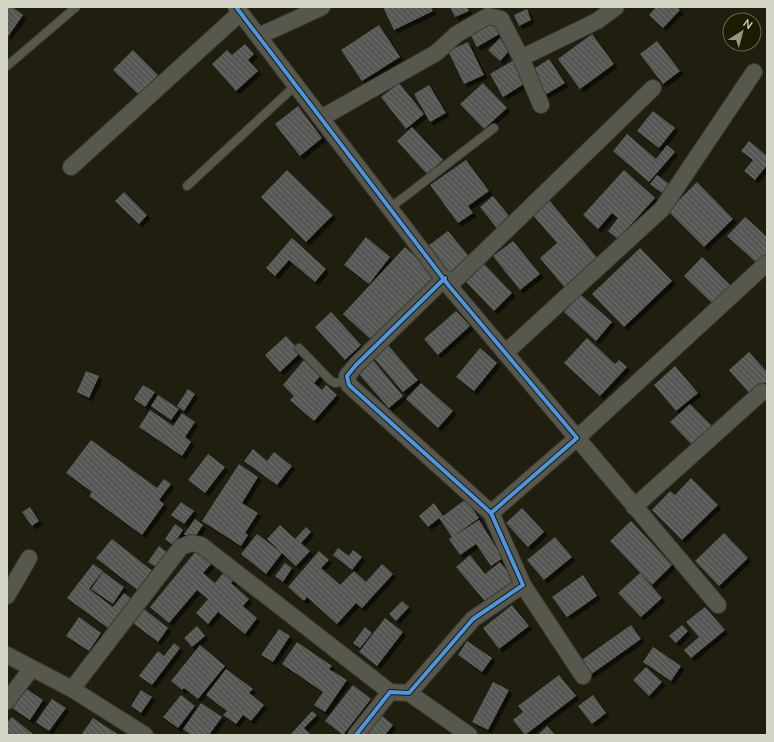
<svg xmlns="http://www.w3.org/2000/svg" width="774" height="742" font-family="Mulish,sans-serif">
  <defs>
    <pattern id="building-back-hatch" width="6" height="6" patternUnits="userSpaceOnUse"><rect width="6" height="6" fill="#575856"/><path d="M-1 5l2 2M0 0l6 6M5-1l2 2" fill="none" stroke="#6e6f6d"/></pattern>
    <filter id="shadow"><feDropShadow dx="3.5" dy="3.5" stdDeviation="0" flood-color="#0009"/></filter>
  </defs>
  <rect width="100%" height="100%" fill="#201e0f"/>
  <path fill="url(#building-back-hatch)" filter="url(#shadow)" d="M7,7h5l11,8 -16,23z
    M383,7h48l2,4 -39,19z
    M450,7h17l2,4 -14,6z
    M656,7h21l3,3 -17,18 -14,-13z
    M527,9l4,11 -12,6 -5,-11z
    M494,21l7,12 -24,14 -7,-13z
    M379,25l21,32 -38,24 -21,-31z
    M592,34l22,30 -34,25 -22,-30z
    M500,38l11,11 -11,12 -12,-11z
    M657,41l23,30 -17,13 -23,-30z
    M468,42l16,33 -20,9 -16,-33z
    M245,44l9,10 -6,6 10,11 -22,20 -24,-27 15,-14 5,5z
    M133,50l25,25 -19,20 -26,-25z
    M549,59l16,24 -20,12 -16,-23z
    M514,60l13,22 -24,15 -13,-23z
    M399,83l25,31 -18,15 -25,-32z
    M483,83l24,25 -23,21 -24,-25z
    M429,85l17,28 -16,9 -16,-28z
    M298,106l24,32 -22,18 -25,-32z
    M653,111l22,17 -16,20 -22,-17z
    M412,127l31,33 -16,14 -30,-33z
    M627,134l29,25 11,-14 8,7 -26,30 -36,-31z
    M749,141l18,15v9l-12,15 -11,-9 9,-11 -12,-9z
    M466,160l23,31 -21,15 5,7 -15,10 -28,-38z
    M287,170l46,45 -27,27 -45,-45z
    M624,170l31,28 -37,41 -10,-8 10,-13 -6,-5 -14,16 -15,-14z
    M657,175l12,9 -7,9 -12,-9z
    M697,182l36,37 -29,28 -36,-36z
    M124,192l23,23 -8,9 -24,-23z
    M493,196l20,25 -13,11 -20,-25z
    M549,200l50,60 -34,28 -25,-30 17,-15 -25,-29z
    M745,217l22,20v17l-9,10 -31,-28z
    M448,231l24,29 -21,16 -23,-30z
    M366,237l24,20 -21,27 -25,-19z
    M292,238l34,31 -11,13 -26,-22 -14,16 -9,-8z
    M513,241l27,33 -20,16 -27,-34z
    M405,247l32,29 -62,67 -32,-29z
    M640,248l32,33 -48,46 -32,-33z
    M702,257l30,30 -18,18 -30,-29z
    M484,264l28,29 -18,18 -28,-29z
    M580,294l32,28 -16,19 -32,-29z
    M456,311l14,15 -32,29 -14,-16z
    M331,312l30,33 -16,15 -30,-33z
    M286,336l15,16 -21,20 -15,-17z
    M587,338l28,26 4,-4 8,7 -27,29 -36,-33z
    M387,344l31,36 -15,12 -31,-36z
    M480,348l17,15 -23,28 -18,-14z
    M749,352l18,20v9l-16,14 -22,-25z
    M372,359l31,37 -14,12 -32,-36z
    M304,360l17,15 -7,8 8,7 4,-5 11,10 -23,26 -24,-21 4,-4 -11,-11z
    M675,366l23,27 -22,18 -22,-26z
    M86,371l13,5 -10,22 -12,-6z
    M421,383l32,28 -15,17 -32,-29z
    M143,385l12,7 -10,15 -11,-8z
    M188,389l7,5 -11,17 -7,-5z
    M158,395l21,14 -8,11 -20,-14z
    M690,404l26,26 -20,19 -26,-27z
    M150,410l23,16 9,-13 13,9 -10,15 6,5 -9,14 -43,-29z
    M91,440l66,48 7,-9 7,5 -12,16 5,4 -22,31 -53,-39 3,-4 -26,-19z
    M253,449l14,12 7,-9 18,14 -15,19 -33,-24z
    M208,454l17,13 -20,26 -17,-13z
    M239,464l19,13 -16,26 16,10 -13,20 3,2 -7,11 -39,-25z
    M691,478l27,27 -36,35 -30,-30 18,-19 5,4z
    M466,499l13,19 -27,19 -13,-19 -11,9 -9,-11 15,-13 9,13z
    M181,502l13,9 -10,13 -13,-9z
    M30,507l9,14 -7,5 -10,-14z
    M522,508l22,24 -16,15 -22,-24z
    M195,519l8,6 -10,15 -9,-6z
    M479,520l24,38 -12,8 -15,-22 -16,11 -11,-16z
    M631,521l41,44 -20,20 -42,-44z
    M175,524l8,6 -10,15 -8,-6z
    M280,525l15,14 11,-12 5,5 -10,11 9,8 -14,15 -29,-27z
    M724,533l24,25 -29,28 -24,-25z
    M257,534l25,19 -16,21 -25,-20z
    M555,537l17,20 -28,23 -17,-20z
    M112,539l43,34 -15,19 -44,-34z
    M159,546l10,8 -10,15 -11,-7z
    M338,548l11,8 4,-6 9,7 -10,13 -19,-15z
    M196,551l15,13 -8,9 12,10 10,-12 10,8 -4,4 18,16 -6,7 14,12 -12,16 -27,-22 -10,12 -12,-11 12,-14 -11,-9 -28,33 -19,-16z
    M319,551l10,9 -8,8 19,17 14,-14 12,11 16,-18 11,10 -31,34 -6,-5 -19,21 -30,-27 -3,4 -16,-14z
    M470,555l15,19 15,-12 17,20 -28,24 -33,-39z
    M285,563l7,5 -9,14 -8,-6z
    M93,564l10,7 -14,18 24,18 11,-14 10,8 -22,30 -45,-33z
    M103,572l21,15 -11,17 -22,-15z
    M640,573l22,25 -21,19 -23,-24z
    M583,575l14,21 -30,21 -15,-20z
    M402,601l7,6 -13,14 -7,-7z
    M512,605l17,21 -30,23 -16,-21z
    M705,607l20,23 -34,28 -7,-8 15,-13 -13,-15z
    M144,609l24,19 -10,14 -25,-19z
    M79,617l22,16 -12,18 -23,-15z
    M385,618l18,14 -26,34 -18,-14z
    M631,625l10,14 -51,36 -10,-14z
    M682,625l6,6 -12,12 -7,-7z
    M197,626l8,10 -13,11 -8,-9z
    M365,627l7,6 -12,15 -7,-5z
    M279,629l11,7 -17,26 -12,-7z
    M467,641l25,17 -10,14 -24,-17z
    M297,642l35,24 -3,3 18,11 -22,32 -11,-7 9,-13 -41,-28z
    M174,643l6,5 -28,37 -13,-9 19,-25 6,5z
    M200,645l25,21 -27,33 -14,-11 -2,2 -11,-9z
    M653,647l28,19 -10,15 -28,-19z
    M646,667l16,15 -13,14 -16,-16z
    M226,669l27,20 -4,4 15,12 -13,16 -8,-6 -7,9 -13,-9 4,-4 -21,-16z
    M559,675l17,21 -51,39 -12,-15 10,-8 -5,-6z
    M493,682l16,8 -21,40 -16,-8z
    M353,685l18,14 -28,36 -18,-14z
    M25,688l18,12 -13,20 -18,-12z
    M141,690l11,7 -11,16 -10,-7z
    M181,695l14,11 -17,22 -15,-11z
    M593,695l13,18 -14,11 -14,-18z
    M52,699l14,9 -17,23 -13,-9z
    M201,703l21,14 -13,18h-18l-8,-6z
    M312,711l5,4 -13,13 7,7h-21z
    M380,714l13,11 -8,10h-22z
    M12,717l22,18h-27v-13z
    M93,718l26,17h-38z
    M547,726l8,9h-17z"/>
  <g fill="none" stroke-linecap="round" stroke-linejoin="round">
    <defs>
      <path id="service" d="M7,66l69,-59
        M187,186l109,-101
        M390,208l104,-80
        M299,348l31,32 5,3 13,-2"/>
      <path id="minor" d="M236,7l213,279 128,152 -86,75
        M259,36l63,-29
        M521,58l76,-37 19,-14
        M321,118l115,-65 21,-19 31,-18 13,3 20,39 20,47
        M71,167l169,-154
        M449,286l204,-198
        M505,353l157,-144 92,-137
        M634,507l128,-115
        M523,585l60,91
        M7,596l22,-38
        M718,605l-141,-167 190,-175
        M7,655l65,34 73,46
        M72,689l109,-142 10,-4 10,2 189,147
        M409,693l60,42
        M7,701l25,-33
        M356,735l34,-43 19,1 64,-74 50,-34 -32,-72 -142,-128 -2,-9 9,-11 89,-87"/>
    </defs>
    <use href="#service" stroke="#3b3b2e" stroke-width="10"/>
    <use href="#minor" stroke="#3b3b2e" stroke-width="18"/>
    <use href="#service" stroke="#57574d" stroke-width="8"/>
    <use href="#minor" stroke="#57574d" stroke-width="16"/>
    <defs>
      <path id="cycleway" d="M236,7l213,279 128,152 -86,75
        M356,735l34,-43 19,1 64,-74 50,-34 -32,-72 -142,-128 -2,-9 9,-11 89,-87"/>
    </defs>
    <use href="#cycleway" stroke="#1d1b02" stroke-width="6"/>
    <use href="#cycleway" stroke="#4d94e3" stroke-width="4"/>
  </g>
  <rect width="774" height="742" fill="none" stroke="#d6d6c6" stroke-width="16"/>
  <g transform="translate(742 32) rotate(36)"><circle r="19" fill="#1d1b02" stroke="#676650"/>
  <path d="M0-3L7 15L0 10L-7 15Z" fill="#969686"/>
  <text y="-6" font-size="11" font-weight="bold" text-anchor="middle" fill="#d6d6c6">N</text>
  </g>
</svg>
